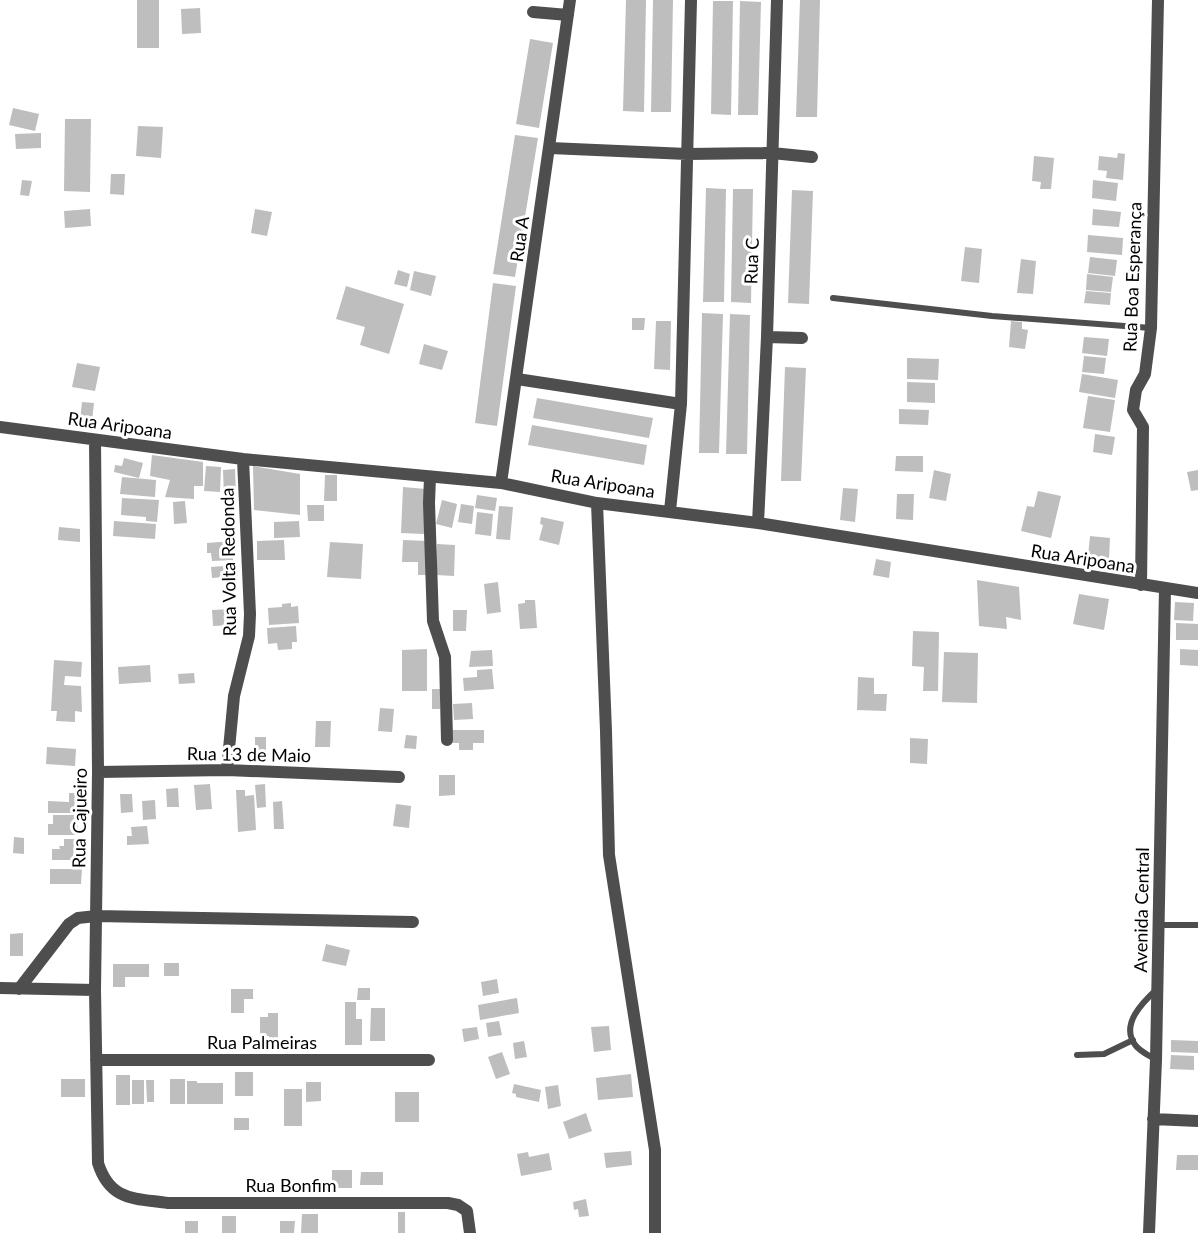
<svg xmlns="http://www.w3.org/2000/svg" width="1198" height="1233" font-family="Lato,sans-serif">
  <rect width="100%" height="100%" fill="#fff"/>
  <path fill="#bebebe" d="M137,0h22v48h-22z
    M626,0h20l-2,112 -21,-1z
    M653,0h20l-2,112h-20z
    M800,0h20l-3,117h-21z
    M713,1h20l-2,114 -20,-1z
    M740,1l21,1 -3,113h-20z
    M200,8l1,25 -19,1 -1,-25z
    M530,39l23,4 -14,85 -23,-4z
    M13,108l26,6 -4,17 -26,-6z
    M65,119h26l-1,73 -26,-1z
    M138,126l25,1 -2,31 -25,-2z
    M41,133v15l-25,1 -1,-15z
    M515,135l23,3 -23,139 -22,-3z
    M1118,153l7,1 -2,26 -17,-2 1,-7 -9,-1 1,-14 18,2z
    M1034,156l20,2 -3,31h-11l1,-7 -9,-1z
    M111,174h14l-1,21 -14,-1z
    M22,180l10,1 -3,15 -9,-1z
    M1093,180l25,3 -2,18 -24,-3z
    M706,188l20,1 -2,113h-21z
    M733,189h20l-2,114 -20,-1z
    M792,190l21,1 -4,113 -21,-1z
    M90,209l1,17 -26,2 -1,-17z
    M255,209l17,3 -5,24 -16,-3z
    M1093,209l28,3 -2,15 -27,-2z
    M1088,235l35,3 -1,17 -35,-3z
    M965,247l17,2 -3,34 -18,-2z
    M1090,257l27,3 -2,16 -27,-3z
    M1021,259l15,2 -3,33 -16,-1z
    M398,270l12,4 -3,13 -13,-3z
    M414,271l22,5 -5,20 -21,-6z
    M1087,274l26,3 -2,15 -25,-2z
    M493,283l23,3 -19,140 -22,-3z
    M346,286l58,18 -15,50 -29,-9 5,-18 -29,-8z
    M1086,291l25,2 -1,12 -26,-2z
    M702,313l21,1 -4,139h-20z
    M730,314l20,1 -3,139h-21z
    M632,318h13l-1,12h-12z
    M656,321h15l-1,49 -16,-1z
    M1011,321l11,1v7l6,1 -3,19 -16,-2z
    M1084,337l25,2 -2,17 -25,-3z
    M424,344l24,7 -6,19 -23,-6z
    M1084,356l22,2 -2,16 -22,-2z
    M907,358l32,1 -1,21 -31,-1z
    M77,363l23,4 -5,24 -23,-4z
    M785,367l21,1 -5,113h-20z
    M1082,374l36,6 -3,18 -36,-6z
    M907,382l28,1v20l-28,-1z
    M1088,396l27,4 -5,32 -27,-4z
    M537,398l116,20 -4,20 -116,-20z
    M82,402l12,1 -2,18 -12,-1z
    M899,409l30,1 -1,15 -29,-1z
    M532,425l115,20 -3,20 -116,-20z
    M1095,434l20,3 -3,18 -19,-3z
    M152,455l51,7v24h-9v13l-29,-2 5,-17 -20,-4z
    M896,456h27v16l-28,-1z
    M124,458l19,5 -4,15 -25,-6 1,-7 7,1z
    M206,466l15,1 -1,25 -16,-1z
    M253,466l47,8v41l-46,-5z
    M235,469l1,28h-12l-1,-27z
    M934,470l17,4 -5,27 -17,-3z
    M1198,470v20l-7,1 -4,-19z
    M325,475h12v26h-13z
    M122,477l34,3 -1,17 -35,-3z
    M403,487l23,2 -2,45 -23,-1z
    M843,488l15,1 -3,33 -15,-2z
    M1038,491l23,5 -10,42 -30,-7 6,-25 7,1z
    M897,494h17l-1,26 -17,-1z
    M477,495l20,3 -2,13 -20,-3z
    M122,498l37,2 -2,22 -11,-1v-4l-25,-2z
    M442,500l15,4 -5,24 -16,-4z
    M185,501l2,22 -13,1 -1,-22z
    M461,504l13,2 -2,18 -14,-2z
    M307,505h17v16h-16z
    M499,506l14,1 -3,33 -14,-1z
    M477,512l16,2 -2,22 -16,-2z
    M541,517l23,5 -5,23 -20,-5 4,-15 -3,-1z
    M114,521l42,3 -1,15 -42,-3z
    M299,521l1,16 -26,1v-16z
    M59,527l21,2v13l-22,-2z
    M1090,536l20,2 -1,20 -21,-2z
    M284,540l1,20h-28v-19z
    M403,540l26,1 -2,34h-9v-13h-16z
    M232,541l1,19 -21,1 -1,-8h-4v-10z
    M330,542l33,2 -2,35 -34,-2z
    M437,544l18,1 -1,31 -18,-1z
    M876,559l15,3 -2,16 -16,-3z
    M238,565v11l-26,2 -1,-11z
    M977,580l42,7 2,33 -15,-3 1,12 -28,-3z
    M498,582l3,30 -14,2 -3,-30z
    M1079,594l30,5 -5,31 -31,-6z
    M525,600h10l2,28 -17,1 -2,-25 7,-1z
    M1175,602l19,1 -1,18 -19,-1z
    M291,603v4l7,-1 1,17 -30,2 -1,-17 14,-1v-3z
    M231,609l1,16 -19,1 -1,-16z
    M453,610h14l-1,21h-13z
    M1176,623l22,1v16h-22z
    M296,626l1,16h-5v7l-14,1 -1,-7 -9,1 -1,-16z
    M913,631l26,1 -1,59h-15l1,-24 -12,-1z
    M427,649v42h-25v-41z
    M1180,649l18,1v16l-18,-1z
    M492,650l1,16 -24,1 2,-16z
    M944,652l34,1 -1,50 -35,-1z
    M54,660l28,2 -1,15 -16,-1 -1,9 17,1 1,26 -7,-1v11l-19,-1 1,-10h-6z
    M150,665l1,17 -32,2 -1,-17z
    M492,669l2,20 -30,2 -1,-13 14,-1v-7z
    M194,673l1,10 -16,1 -1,-10z
    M858,677l16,1v16h13l-1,17 -29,-1z
    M432,689h8v20h-8z
    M472,703l1,16 -19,1 -1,-16z
    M380,708l14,1 -2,23 -14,-1z
    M316,721h15l-1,26h-15z
    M452,730h32v13h-11v7h-14v-7h-7z
    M406,735l11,1 -1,13 -12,-1z
    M255,737h11v20h-11z
    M910,738l18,1 -1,25 -17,-1z
    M47,747l29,2 -1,17 -29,-2z
    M439,775h16v20l-16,1z
    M210,784l2,25 -16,1 -2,-25z
    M265,784l1,23 -9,1 -2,-23z
    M178,788l1,19h-12l-1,-18z
    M236,790h9v6l9,-1 2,35 -18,2z
    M69,793h7v20h-28v-12l21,1z
    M120,794h12l1,18 -12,1z
    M155,800l1,19 -13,1 -1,-19z
    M282,801l2,28h-10l-1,-27z
    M396,804l15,2 -2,22 -16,-2z
    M53,815h25v20h-30v-11h5z
    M147,826l2,18 -22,1v-9h5l-1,-9z
    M14,837l10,1v16l-11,-1z
    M64,839h14v7h3v14h-29v-11h8l-1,-3h5z
    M50,869h32l-1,15h-31z
    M23,933v23h-13v-22z
    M326,944l24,6 -4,16 -24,-5z
    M164,963h15v13h-15z
    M113,964h36v13h-24v10h-12z
    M497,979l2,14 -16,3 -2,-14z
    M358,988h12v12h-13z
    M231,989h22v10h-9v14h-13z
    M517,998l2,15 -39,7 -2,-15z
    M345,1002h11v17h6v26h-17z
    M371,1008h14v33h-15z
    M268,1013h10v28h-9v-5h-9v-19h8z
    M499,1021l3,14 -14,2 -2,-14z
    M609,1026l2,24 -17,2 -3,-25z
    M477,1027l2,12 -15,3 -2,-13z
    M1171,1040l27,1v12l-27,-1z
    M524,1041l3,16 -12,2 -2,-16z
    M502,1052l8,22 -14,5 -8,-22z
    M1171,1055l23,1v14l-24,-1z
    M235,1072h18v24h-18z
    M631,1074l2,23 -35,3 -2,-22z
    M116,1075h14v30h-14z
    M61,1079h24v18h-24z
    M170,1079h15v25h-15z
    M132,1080h12v24h-12z
    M146,1080h8v22h-7z
    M187,1081h10v2h26v21h-36z
    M306,1082h15v19l-15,1z
    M514,1084l27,6 -2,12 -23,-5v-3l-4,-1z
    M558,1085l3,21 -13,3 -3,-22z
    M284,1089h18v37h-18z
    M395,1092h24v30h-24z
    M586,1113l6,18 -23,8 -6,-17z
    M234,1118h15v12h-15z
    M631,1151l1,14 -26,3 -2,-15z
    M528,1152l1,5 20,-4 3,17 -31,6 -4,-22z
    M1177,1155h21v15h-22z
    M332,1170h20v18h-20z
    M361,1172h22v13h-23z
    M586,1199l3,17 -10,1 -1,-8 -4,1 -1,-8z
    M398,1212h7v21h-7z
    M302,1214h16v19h-17z
    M222,1216h14v17h-14z
    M185,1221h13v12h-13z
    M280,1221h15l-1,12h-14z"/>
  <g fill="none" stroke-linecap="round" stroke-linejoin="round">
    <path stroke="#4e4e4e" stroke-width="6" d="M833,298l159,18 159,12
      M1159,925h39
      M1077,1055l27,-1 29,-14
      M1156,1060c-6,-4 -15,-8 -20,-14 -17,-21 7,-44 21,-57"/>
    <path stroke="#4e4e4e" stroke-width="12" d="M533,12l35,3
      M550,148l137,6 85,-1 40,4
      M767,337l35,1
      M517,379l164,25
      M0,427l243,32 258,24 96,20 161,20 440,70
      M95,440l3,332 -3,218 3,173c12,38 36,35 70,40h280l10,2 9,6 3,22
      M430,477l-1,26 4,118 12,36 2,83
      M501,483l69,-483
      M597,503l9,228 3,124 46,295v83
      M670,511l11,-107 10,-404
      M758,523l9,-186 10,-337
      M1141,585l2,-158 -10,-17 3,-20 9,-16 6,-46 7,-328
      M227,770l7,-74 15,-60 1,-22 -7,-155
      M98,772l129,-2 172,7
      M0,988l95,2
      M19,989l50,-65 9,-6 18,-2 317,6
      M96,1060h333
      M1153,1119l45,2
      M1149,1233l7,-173 9,-472"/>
  </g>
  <g text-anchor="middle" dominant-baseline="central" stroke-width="6" stroke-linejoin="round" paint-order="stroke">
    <g font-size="18" fill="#000" stroke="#fff">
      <text transform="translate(519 239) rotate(-82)">Rua A</text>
      <text transform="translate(751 261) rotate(-88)">Rua C</text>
      <text transform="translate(1132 277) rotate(-88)">Rua Boa Esperança</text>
      <text transform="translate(120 425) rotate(8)">Rua Aripoana</text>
      <text transform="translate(603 483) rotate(9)">Rua Aripoana</text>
      <text transform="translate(1083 558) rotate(9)">Rua Aripoana</text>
      <text transform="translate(228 562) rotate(-91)">Rua Volta Redonda</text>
      <text transform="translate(249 754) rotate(1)">Rua 13 de Maio</text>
      <text transform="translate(79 818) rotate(-89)">Rua Cajueiro</text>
      <text transform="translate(1141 910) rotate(-89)">Avenida Central</text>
      <text x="262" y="1042">Rua Palmeiras</text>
      <text x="291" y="1185">Rua Bonfim</text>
    </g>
  </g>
</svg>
